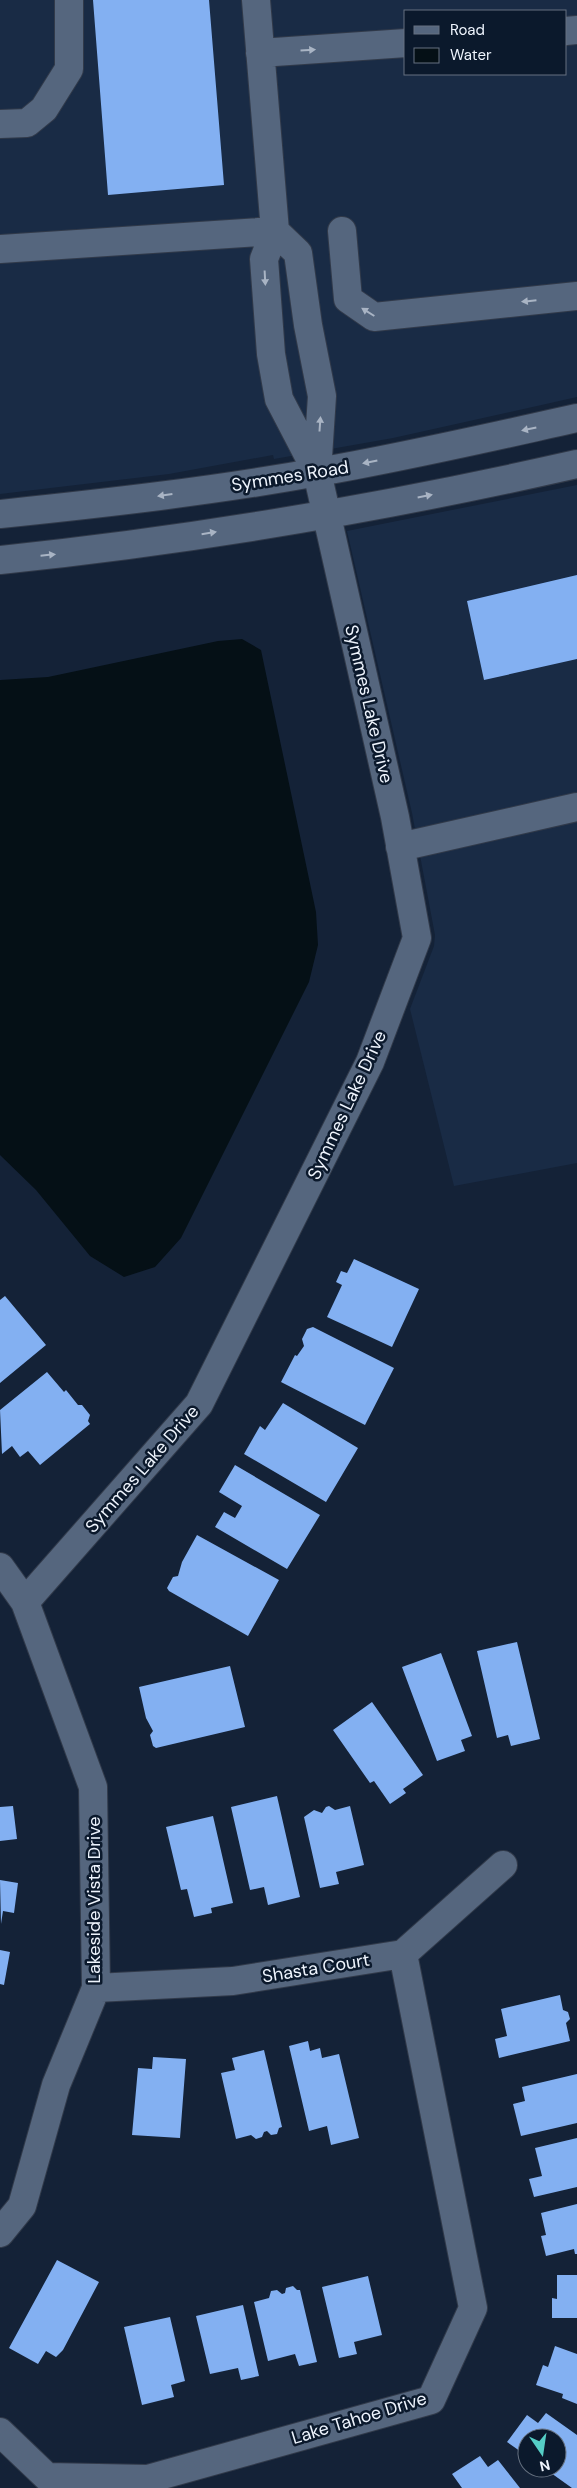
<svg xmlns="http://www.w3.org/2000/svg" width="577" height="2488" font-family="'DM Sans',sans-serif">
  <rect width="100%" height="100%" fill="#142237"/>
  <path fill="#192b45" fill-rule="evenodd" d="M0,0h577v397l-184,41 -119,21 -1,-4 -104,19 -169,20zM406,11h160v63h-160z
    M577,485v678l-123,23 -44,-177 24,-63 1,-11 -23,-122 -65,-282z"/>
  <path fill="#051016" d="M242,639l19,11 55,262 2,33 -9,37 -128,256 -26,29 -31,10 -34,-21 -54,-66 -36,-35v-475l48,-3 170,-36z"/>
  <path fill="#83b0f2" d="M93,0h116l15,185 -116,10z
    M577,575v84l-93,21 -17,-79z
    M354,1259l65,30 -27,58 -65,-30 15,-32 -6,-3 5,-11 6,2z
    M5,1296l41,49 -46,38v-83z
    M313,1327l81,41 -29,57 -84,-43 14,-27 2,1 7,-10 -2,-7 5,-10z
    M47,1372l17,20 2,-2 12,15h4l8,10 -2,6 2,3 -50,41 -12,-14 -8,6 -8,-11 -10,8 -2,-44z
    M283,1403l75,45 -32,54 -82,-48 16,-28 5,4z
    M235,1465l85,50 -33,54 -72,-42 9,-15 11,6 7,-12 -23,-14z
    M197,1535l82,45 -31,56 -79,-45 -2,-3 6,-11 5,-1 4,-14z
    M517,1642l23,97 -29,7 -3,-11 -11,3 -20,-87z
    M441,1653l31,83 -11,4 4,11 -28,10 -35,-94z
    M230,1666l15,61 -89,21 -3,-2 -3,-11 3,-4 -7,-13 -7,-31z
    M372,1702l51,73 -20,14 3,4 -16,11 -16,-23 -4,2 -37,-53z
    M277,1796l23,101 -32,8 -4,-18 -14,3 -19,-83z
    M13,1806l4,33 -17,2v-34z
    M329,1806l6,4 15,-4 14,59 -28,7 3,12 -19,4 -16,-71 10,-7 8,3 4,-6z
    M213,1816l20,87 -22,5 1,5 -18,4 -7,-28 -6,1 -15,-63z
    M0,1880l18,3 -4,30 -11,-2 -2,13z
    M0,1950l10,2 -6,33 -4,-1z
    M560,1995l3,15 5,2 2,7 -4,4 4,18 -71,17 -4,-19 12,-3 -6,-27z
    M308,2041l2,10 10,-3 2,10 17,-4 20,84 -28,7 -4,-19 -18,5 -20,-85z
    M264,2050l18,77 -3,1 -2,6 -6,1 -4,-4 -3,1 -2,5 -6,2 -5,-4 -15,4 -15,-66 14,-3 -3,-12z
    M153,2057l33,2 -6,79 -48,-3 6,-67 14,1z
    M577,2074v49l-56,13 -8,-32 12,-3 -3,-14z
    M577,2138v49l-43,10 -5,-18 13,-3 -7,-28z
    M577,2204v50h-2l-1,-5 -28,7 -5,-20 5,-1 -5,-22z
    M57,2260l42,22 -36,68 -7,7 -10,-6 -8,13 -29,-16z
    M557,2275h20v43h-25v-20l5,1z
    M368,2276l14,59 -28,7 3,12 -18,4 -17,-71z
    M293,2286l4,4h3l17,72 -18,4 -4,-12 -27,7 -14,-59 15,-4 2,-7 6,-1 5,4 3,-1 1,-5z
    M243,2305l16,71 -18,4 -3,-12 -28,6 -14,-58z
    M170,2317l15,64 -14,4 3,12 -32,8 -18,-78z
    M555,2346l22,8v50l-15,-6 1,-4 -27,-9 7,-20 5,2z
    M546,2413l31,22v53h-5l-28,-20h13v-30h-30v18l-20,-14 20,-27 11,8z
    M480,2456l8,11 10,-7 22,28h-58l-10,-14z"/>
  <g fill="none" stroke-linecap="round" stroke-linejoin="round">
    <defs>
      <path id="minor" d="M256,0l19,231 -11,28 7,95 8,45 38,73
        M566,31l11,-1
        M260,53l146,-10
        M0,124l27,-1 17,-14 25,-40v-69
        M342,231l6,68 26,18 203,-21
        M0,249l275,-18 23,22 10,72 14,71 -5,76 78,345 22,121 -47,124 -171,342 -174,198
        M0,514c106,-11 213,-23 318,-42 87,-15 173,-35 259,-54
        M0,560c194,-20 387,-53 577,-96
        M400,847l177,-40
        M0,1567l25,35 68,185 3,201 -40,97 -34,121 -22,27
        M96,1988l137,-7 170,-27 100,-89
        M0,2432l47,45 101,2 283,-79 42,-92 -70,-354"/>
    </defs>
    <use href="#minor" stroke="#313a4a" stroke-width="30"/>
    <use href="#minor" stroke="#55667e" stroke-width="28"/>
  </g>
  <defs><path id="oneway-solid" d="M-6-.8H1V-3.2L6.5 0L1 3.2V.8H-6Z" transform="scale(1.25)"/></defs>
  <g fill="#a9b4c4">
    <use href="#oneway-solid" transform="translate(308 50) rotate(-4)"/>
    <use href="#oneway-solid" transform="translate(265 278) rotate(87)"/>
    <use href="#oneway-solid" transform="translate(529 301) rotate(174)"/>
    <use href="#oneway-solid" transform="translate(368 312) rotate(-148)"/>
    <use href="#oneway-solid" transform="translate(320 424) rotate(-86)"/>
    <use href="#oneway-solid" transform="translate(529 429) rotate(168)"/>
    <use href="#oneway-solid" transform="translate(370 462) rotate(169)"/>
    <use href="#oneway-solid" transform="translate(165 495) rotate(172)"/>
    <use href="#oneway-solid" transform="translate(425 496) rotate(-11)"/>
    <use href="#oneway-solid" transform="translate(209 533) rotate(-9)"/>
    <use href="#oneway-solid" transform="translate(48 555) rotate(-6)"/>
  </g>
  <g text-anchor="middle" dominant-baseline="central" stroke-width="5" stroke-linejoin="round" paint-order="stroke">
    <g font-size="18" fill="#eef4fd" stroke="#0b192c">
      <text transform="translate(290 476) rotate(-9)">Symmes Road</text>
      <text transform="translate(369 704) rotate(77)">Symmes Lake Drive</text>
      <text transform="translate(347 1105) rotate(-65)">Symmes Lake Drive</text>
      <text transform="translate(142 1469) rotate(-49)">Symmes Lake Drive</text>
      <text transform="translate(94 1900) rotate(-90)">Lakeside Vista Drive</text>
      <text transform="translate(316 1968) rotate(-9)">Shasta Court</text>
      <text transform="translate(359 2418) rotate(-17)">Lake Tahoe Drive</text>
    </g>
  </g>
  <rect x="404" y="10" width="162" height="65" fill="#0b192c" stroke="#667180"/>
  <rect x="414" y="26" width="25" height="8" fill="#55667e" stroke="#667180"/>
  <text x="450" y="35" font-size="15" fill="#eef4fd">Road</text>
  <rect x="414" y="48" width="25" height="15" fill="#051016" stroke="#667180"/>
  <text x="450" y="60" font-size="15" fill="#eef4fd">Water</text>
  <g transform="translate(542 2453) rotate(167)"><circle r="24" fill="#0b192c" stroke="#667180"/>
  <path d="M0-4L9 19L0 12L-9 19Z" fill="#55cec6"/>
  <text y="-8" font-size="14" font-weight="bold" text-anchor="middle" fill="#eef4fd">N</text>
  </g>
</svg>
